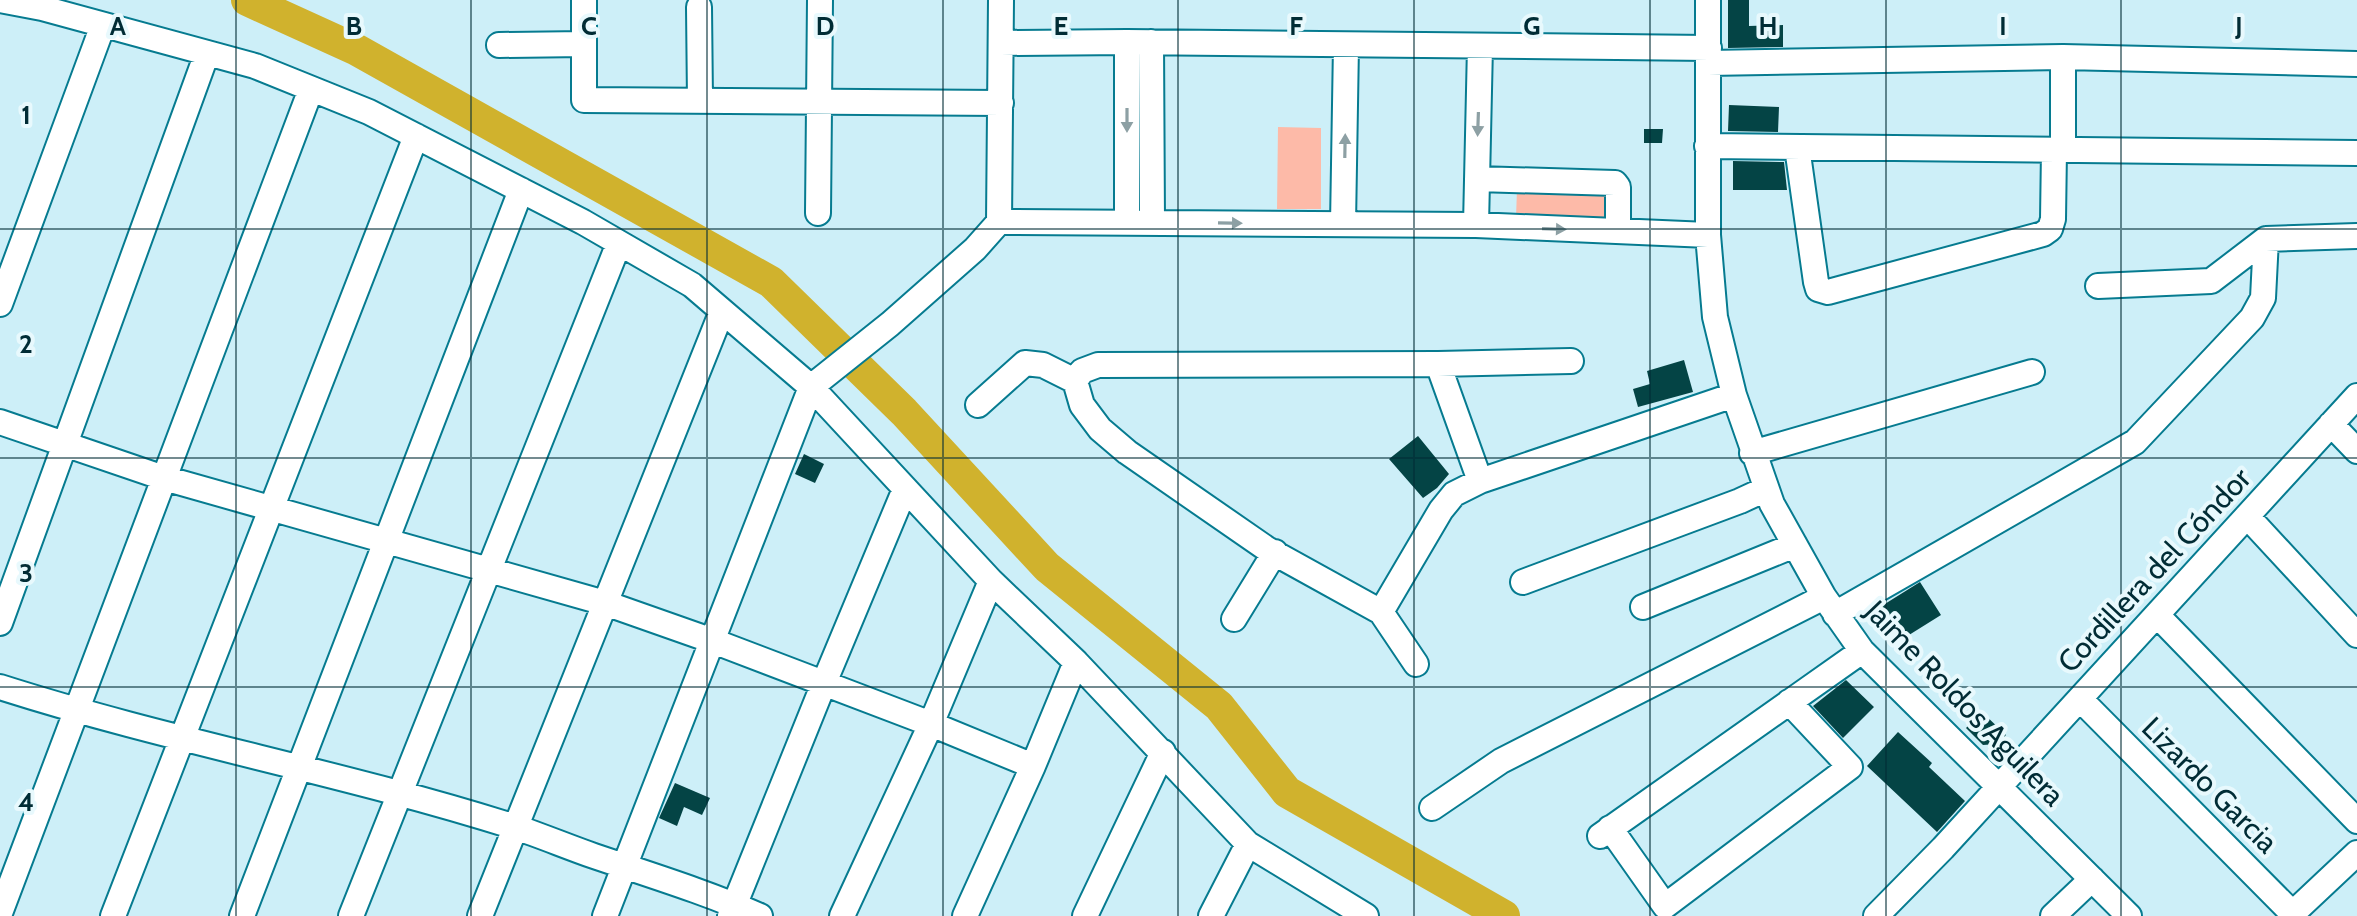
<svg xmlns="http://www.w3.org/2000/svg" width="2357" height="916" font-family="Cabin,sans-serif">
  <rect width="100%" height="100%" fill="#cdeff8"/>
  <path fill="#fdbaa8" d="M1278,127l43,1v81h-44z
    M1517,189l99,1 -1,29 -99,-1z"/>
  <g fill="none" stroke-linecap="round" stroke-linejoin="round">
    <path stroke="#d0b22d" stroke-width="32" d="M247,0l110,50 414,232 133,130 143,155 172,139 68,86 217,124"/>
  </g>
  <path fill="#044445" d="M1728,0h21v26l34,-1v22l-55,1z
    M1729,105l50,2 -1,25 -50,-1z
    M1644,129h19l-1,14h-18z
    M1733,161l51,1 3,28h-54z
    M1684,360l9,32 -55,15 -5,-18 17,-5 -3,-13z
    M1418,436l31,38 -12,14 -14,10 -34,-39z
    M804,454l20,10 -9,19 -20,-9z
    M1920,582l21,33 -48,30 -21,-33z
    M1846,680l28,27 -31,31 -30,-32z
    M1982,712l24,23 -9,9 -14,1 -17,-17z
    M1898,732l34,31 -3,4 36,34 -28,31 -70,-66z
    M675,783l35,15 -8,17 -18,-8 -7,19 -18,-8z"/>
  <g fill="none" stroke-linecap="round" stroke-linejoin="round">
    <defs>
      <path id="minor" d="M0,0l42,8 213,58 114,46 214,110 109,63 119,102 180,194 85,81 172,182 118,72
        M584,0v100l417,3
        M1708,0v235l7,82 19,78 38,109 52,93 38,54 267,265
        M699,7l1,94
        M1151,42l1,180
        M1001,43l126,-1 582,6
        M499,45l85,-1
        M1708,63l355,-6 294,7
        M1707,146l650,7
        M1797,147l19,135 2,7 10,3 215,-58 7,-5 3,-10 1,-69
        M2063,150v-93
        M1477,179l138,4 3,4v44
        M818,213l2,-213
        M999,222l477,3 232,10
        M1127,222v-180
        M1343,224l3,-179
        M1476,225l4,-179
        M2098,286l113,-5 55,-42 91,-3
        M0,304l103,-279
        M1438,364l42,117
        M978,405l47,-42 18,2 32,16
        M0,422l164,56 441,125 108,38 218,83 102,42
        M2331,424l26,27
        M1752,453l280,-81
        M2247,516l110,119
        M1523,582l217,-81 26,-12
        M1643,607l152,-62
        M1381,612l60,-102 13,-16 26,-13 254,-86
        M1835,614l300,-172 117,-124 11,-20 3,-59
        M2157,615l200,206
        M1234,619l41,-67
        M0,623l207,-570
        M1416,664l-35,-52 -114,-63 -140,-97 -27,-23 -18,-24 -7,-24 7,-10 16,-6 340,-1 133,-3
        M0,687c169,54 345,86 515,140 27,9 53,20 79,29 56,19 112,36 166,60
        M2080,699l215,217
        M1432,808l69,-47 323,-164
        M1610,828l55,78 185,-139 -61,-65
        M1600,836l262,-185
        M0,913l311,-824
        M113,916l303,-780
        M242,916l279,-726
        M351,916l268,-673
        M480,916l242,-605
        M605,916l206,-529 79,-63 85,-75 24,-27 2,-222
        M730,916l94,-233 81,-194
        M842,916l89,-192 60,-143
        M965,916l68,-150 43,-104
        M1085,916l78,-164
        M1211,916l37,-72
        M1876,916l67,-68 414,-452
        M2053,916l39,-37
        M2290,916l67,-63"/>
    </defs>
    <use href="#minor" stroke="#067b90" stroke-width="28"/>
    <use href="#minor" stroke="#fff" stroke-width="24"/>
  </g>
  <defs><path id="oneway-solid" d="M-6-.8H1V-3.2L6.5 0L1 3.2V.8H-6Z" transform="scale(2)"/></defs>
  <g fill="#8da0a4">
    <use href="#oneway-solid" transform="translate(1127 120) rotate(90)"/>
    <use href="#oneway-solid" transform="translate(1478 124) rotate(92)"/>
    <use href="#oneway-solid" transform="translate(1345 146) rotate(-89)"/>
    <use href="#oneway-solid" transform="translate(1230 223) rotate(1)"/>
    <use href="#oneway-solid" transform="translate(1554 229) rotate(2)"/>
  </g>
  <path fill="none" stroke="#012c35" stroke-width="2" stroke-opacity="0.55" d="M236,0v916M471,0v916M707,0v916M943,0v916M1178,0v916M1414,0v916M1650,0v916M1886,0v916M2121,0v916M0,229h2357M0,458h2357M0,687h2357"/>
  <g text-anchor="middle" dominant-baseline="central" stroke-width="8" stroke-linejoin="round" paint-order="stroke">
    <g font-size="30" fill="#012c35" stroke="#e8f9fd">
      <text transform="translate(2154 570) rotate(-47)">Cordillera del Cóndor</text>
      <text transform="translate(1965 703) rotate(46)">Jaime Roldos Aguilera</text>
      <text transform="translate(2210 785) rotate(45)">Lizardo Garcia</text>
    </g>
  </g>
  <g font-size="26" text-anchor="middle" font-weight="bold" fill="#012c35" stroke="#e8f9fd" stroke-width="8" stroke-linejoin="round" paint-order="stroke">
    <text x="118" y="35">A</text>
    <text x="354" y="35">B</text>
    <text x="589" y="35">C</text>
    <text x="825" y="35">D</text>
    <text x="1061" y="35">E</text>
    <text x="1296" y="35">F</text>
    <text x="1532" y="35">G</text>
    <text x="1768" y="35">H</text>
    <text x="2003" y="35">I</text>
    <text x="2239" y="35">J</text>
    <text x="26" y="124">1</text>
    <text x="26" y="353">2</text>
    <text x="26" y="582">3</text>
    <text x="26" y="811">4</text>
  </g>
</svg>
